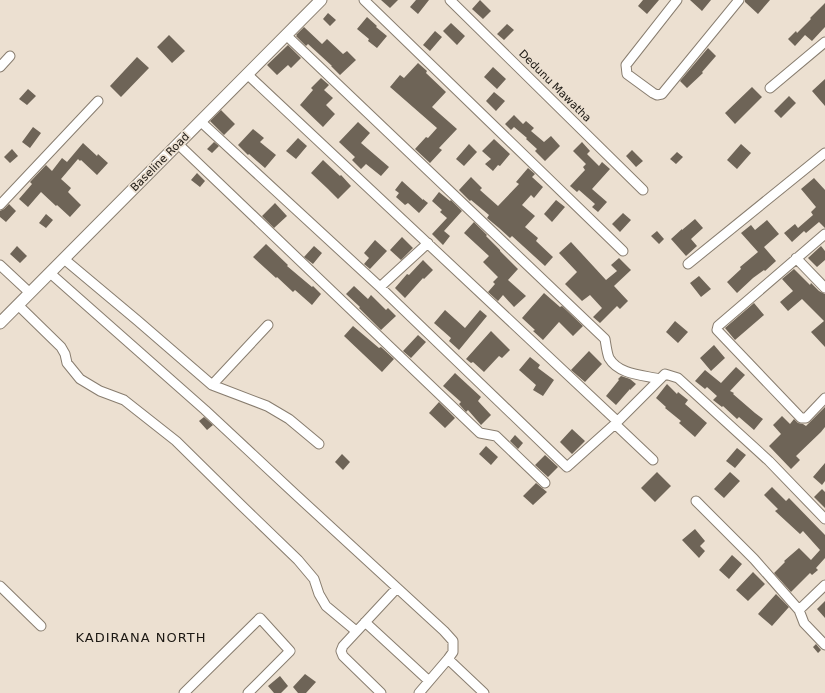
<svg xmlns="http://www.w3.org/2000/svg" width="825" height="693" font-family="'DejaVu Sans',sans-serif">
  <rect width="100%" height="100%" fill="#ece0d1"/>
  <path fill="#6e6457" d="M381,0h17l-8,8z
    M416,0h13l-11,14 -8,-7z
    M480,0l11,11 -8,8 -11,-10z
    M643,0h16l-12,14 -9,-8z
    M690,0h21l-9,11z
    M745,0h25l-12,14 -13,-12z
    M825,3v24l-13,14 -7,-6 -10,11 -7,-7 8,-8 1,2 14,-14 -1,-1z
    M328,13l8,7 -6,6 -7,-7z
    M367,17l10,9 -1,1 11,9 -10,12 -9,-7 1,-2 -12,-10z
    M451,23l14,13 -8,9 -14,-14z
    M507,24l7,6 -10,10 -7,-6z
    M304,27l18,17 5,-5 16,15 4,-3 9,9 -16,15 -9,-9h1l-24,-22 -2,2 -10,-10h1l-1,-1z
    M435,31l7,6 -12,14 -7,-6z
    M169,35l16,16 -13,12 -15,-16z
    M288,45l13,13 -10,10 -3,-3 -11,10 -10,-10z
    M708,48l8,8 -14,16 1,1 -16,15 -7,-7z
    M137,57l12,11 -28,29 -11,-11z
    M418,63l9,8 -1,2 20,19 -14,15 25,22 -18,19 3,2 -12,13 -15,-14 11,-12 2,1 9,-10 -47,-41 10,-12 4,3z
    M493,67l13,12 -9,10 -13,-12z
    M321,78l8,7 -5,5 9,8 -7,7 9,9 -12,13 -23,-22 13,-15 -2,-2z
    M825,79v27l-13,-15z
    M752,87l10,10 -27,27 -10,-11z
    M28,89l8,7 -9,9 -8,-6z
    M494,92l11,9 -9,10 -10,-10z
    M789,96l7,7 -15,15 -7,-7z
    M221,110l14,14 -11,11 -14,-14z
    M514,115l9,9 3,-3 8,7 -3,3 13,11 7,-6 9,10 -15,15 -10,-10 2,-2 -11,-10 1,-1 -13,-11 -3,3 -6,-6z
    M358,122l12,11 -9,10 28,24 -8,9 -15,-12 -5,5 -9,-9 3,-3 -16,-15z
    M33,127l8,6 -11,15 -8,-6z
    M253,129l11,9 -4,4 16,13 -11,13 -16,-14 -1,1 -10,-10z
    M298,138l9,8 -11,13 -10,-8z
    M494,139l16,15 -10,12 -2,-1 -5,6 -8,-7 6,-5 -9,-8z
    M214,142l5,4 -7,7 -5,-4z
    M582,142l8,9 -3,3 12,12 3,-4 8,7 -18,20 15,13 -9,10 -6,-5 3,-3 -16,-14 -2,2 -7,-6 15,-16 -2,-3 3,-3 -13,-13z
    M83,143l14,13 1,-2 10,9 -11,12 -16,-15 -1,1 -2,-2 -17,20 10,9 -3,4 13,13 -11,12 -13,-12 -1,1 -15,-14 -13,15 -9,-8 13,-15 -2,-2 16,-17 6,6 10,-13 5,4z
    M469,144l8,8 -13,14 -8,-7z
    M741,144l10,9 -14,16 -10,-9z
    M12,149l6,7 -8,7 -6,-6z
    M632,150l11,11 -7,6 -10,-11z
    M677,152l6,5 -7,7 -6,-5z
    M323,160l17,16 1,-1 10,11 -13,13 -10,-10 -17,-16z
    M528,168l7,6 -3,3 11,10 -9,11 -3,-3 -9,10 13,11 -10,11 13,11 -2,3 17,16 -8,9 -33,-30 -2,2 -11,-10 -12,-10 2,-3 -18,-15 -1,1 -11,-11 12,-13 11,11 -2,2 18,16 21,-22 -3,-2z
    M197,173l8,8 -5,6 -9,-7z
    M814,178l11,12v38l-6,-6 -13,11 -2,-2 -12,11 -8,-9 11,-9 3,4 15,-13 -2,-3 5,-5 -15,-18z
    M402,181l21,19v-1l5,4 -9,10 -11,-10 -3,2 -9,-8 3,-4 -4,-3z
    M439,192l11,9 1,-1 11,11 -18,20 6,5 -7,9 -11,-11 15,-16 -7,-6 2,-2 -10,-9z
    M556,200l9,7 -13,15 -8,-8z
    M275,203l12,13 -13,12 -12,-12z
    M9,204l7,7 -10,11 -6,-5v-6l4,-2z
    M623,213l8,7 -11,12 -8,-8z
    M46,214l7,6 -7,8 -7,-5z
    M695,219l8,9 -12,11 6,7 -11,10 -15,-17 11,-10v1z
    M767,220l12,14 -15,13 12,14 -11,10 -1,-1 -11,8 -16,15 -10,-11 14,-13 -1,-2 18,-15 -17,-19 10,-8 4,5z
    M474,222l13,13 -1,1 14,14v1l18,18 -10,11 18,16 -12,11 -11,-12 -5,6 -10,-9 7,-8 -2,-2 5,-5 -15,-15 6,-6 -25,-23z
    M657,231l7,8 -5,5 -8,-8z
    M402,237l11,11 -12,12 -11,-10z
    M375,240l12,11 -17,18 -6,-5 5,-6 -5,-5z
    M571,242l35,38 11,-9 -6,-6 8,-7 12,12 -17,16 14,15 -8,8 -3,-3 -17,17 -7,-6 9,-9 -12,-13 -8,6 -17,-17 12,-12 -18,-19z
    M266,244l22,21 -1,1 25,21 1,-1 8,8 -9,11 -17,-15 -2,2 -16,-15 -1,1 -23,-21z
    M17,246l10,10 -7,7 -10,-9z
    M314,246l8,7 -9,11 -9,-7z
    M821,246l4,5v9l-8,7 -9,-9z
    M423,260l10,10 -9,9 -1,-1 -18,20 -10,-10 12,-14 2,1z
    M794,269l16,16 1,-2 8,8 6,3v53l-14,-15 13,-11 -22,-22 -14,12 -8,-9 13,-11 -11,-12z
    M699,276l12,13 -10,8 -11,-14z
    M354,286l14,13 3,-4 15,15 2,-2 8,8 -15,14 -22,-22 1,-1 -14,-13z
    M544,293l16,14 2,-1 21,20 -10,10 -14,-14 -16,18 -10,-9 2,-1 -13,-12z
    M754,303l10,12 -29,25 -10,-12z
    M445,310l20,18 15,-18 7,6 -28,34 -10,-9 2,-3 -17,-15z
    M675,321l13,11 -10,11 -12,-11z
    M353,326l26,22 2,-1 13,12 -12,13 -38,-36z
    M491,331l19,19 -8,8 -3,-2 -15,16 -11,-10 -2,1 -5,-4z
    M418,335l8,7 -15,16 -8,-7z
    M714,345l11,13 -14,13 -11,-13z
    M589,351l13,13 -17,18 -14,-12z
    M530,357l10,8 -2,3 16,12 -11,16 -10,-6 3,-5 -17,-15z
    M736,367l9,8 -15,16 4,2 -1,1 22,19 8,6 -9,11 -15,-13 -2,2 -14,-13 -1,1 -9,-7 4,-4 -10,-9 -2,2 -10,-8 10,-11 16,13z
    M455,373l26,24 -3,4 13,14 -10,10 -13,-15 -2,2 -7,-8 2,-2 -18,-16z
    M621,376l9,3 6,5 -6,6v-1l-14,16 -10,-9 13,-16 -1,-1z
    M667,384l10,10 1,-2 10,8 -3,4 22,19 -12,14 -16,-14 2,-2 -16,-13 1,-1 -10,-9z
    M439,402l16,16 -10,10 -16,-15z
    M825,407v20l-4,5 -25,24 4,4 -9,9 -22,-23 12,-12 -8,-9 9,-9 8,8 4,-5 4,4 5,1 3,2z
    M204,417l9,8 -6,5 -8,-9z
    M572,429l13,12 -13,13 -12,-12z
    M515,435l8,8 -5,6 -8,-8z
    M486,446l12,11 -7,8 -12,-11z
    M737,448l9,7 -11,13 -9,-7z
    M342,454l8,8 -7,8 -8,-8z
    M545,455l13,12 -10,10 -13,-12z
    M825,463v18l-3,4 -9,-8z
    M657,472l14,14 -16,16 -14,-14z
    M730,472l10,9 -16,17 -10,-9z
    M536,483l11,9 -14,13 -10,-9z
    M772,487l14,14 3,-3 36,37v23l-9,10 2,2 -6,5 -2,-2 -19,19 -17,-19 11,-11 -1,-1 15,-13 12,12 9,-10 -17,-19 -3,3 -25,-23 3,-2 -14,-14z
    M822,489l3,3v16l-11,-11z
    M695,529l10,12 -5,5 5,5 -6,7 -17,-18z
    M732,555l10,9 -13,15 -10,-9z
    M753,572l12,12 -17,17 -12,-11z
    M776,594l13,13 -17,19 -14,-12z
    M825,601v17l-8,-9z
    M816,644l5,6 -3,3 -5,-6z
    M305,674l11,8 -10,11h-8l-5,-6z
    M280,676l8,10 -7,7h-7l-6,-7z"/>
  <g fill="none" stroke-linecap="round" stroke-linejoin="round">
    <defs>
      <path id="minor" d="M364,0l259,251
        M450,0l193,190
        M677,0l-51,65 1,9 26,19 4,2 5,-1 77,-94
        M286,35l319,304c1,6 2,14 4,19 10,17 34,17 51,21
        M0,67l10,-11
        M247,74l370,347
        M770,88l55,-46
        M200,121l180,166 187,180 48,-43 50,-50 13,4 91,83 56,58
        M178,144l302,289 16,3 49,47
        M0,205l98,-104
        M825,234l-107,92 -1,4 84,88h5l19,-20
        M796,258l29,30
        M64,259l74,62 74,64 55,21 22,13 30,25
        M688,264l137,-111
        M0,265l30,28
        M50,273l155,137 90,84 149,137 9,10v11l-5,7 -29,34
        M380,287l48,-44
        M18,305l43,42 4,7 2,9 13,16 20,12 24,9 52,41 65,64 57,55 16,19 5,15 7,12 30,25
        M212,385l56,-60
        M615,424l38,36
        M696,501l58,58 45,51 5,13 21,22
        M0,586l41,40
        M799,610l26,-25
        M365,622l64,59
        M448,659l36,34
        M184,693l76,-75 30,33 -42,42
        M381,693l-38,-37 -2,-5 2,-5 54,-58"/>
      <path id="major" d="M0,323l321,-323"/>
    </defs>
    <use href="#minor" stroke="#887d6f" stroke-width="11"/>
    <use href="#major" stroke="#887d6f" stroke-width="13"/>
    <use href="#minor" stroke="#fff" stroke-width="9"/>
    <use href="#major" stroke="#fff" stroke-width="11"/>
  </g>
  <g text-anchor="middle" dominant-baseline="central" stroke-width="3.5" stroke-linejoin="round" paint-order="stroke">
    <g font-size="11" fill="#1c1813" stroke="#ece0d1">
      <text transform="translate(555 86) rotate(45)">Dedunu Mawatha</text>
      <text transform="translate(160 162) rotate(-45)">Baseline Road</text>
    </g>
    <g font-size="13" letter-spacing="1" fill="#1c1813" stroke="#ece0d1">
      <text x="141" y="637">KADIRANA NORTH</text>
    </g>
  </g>
</svg>
